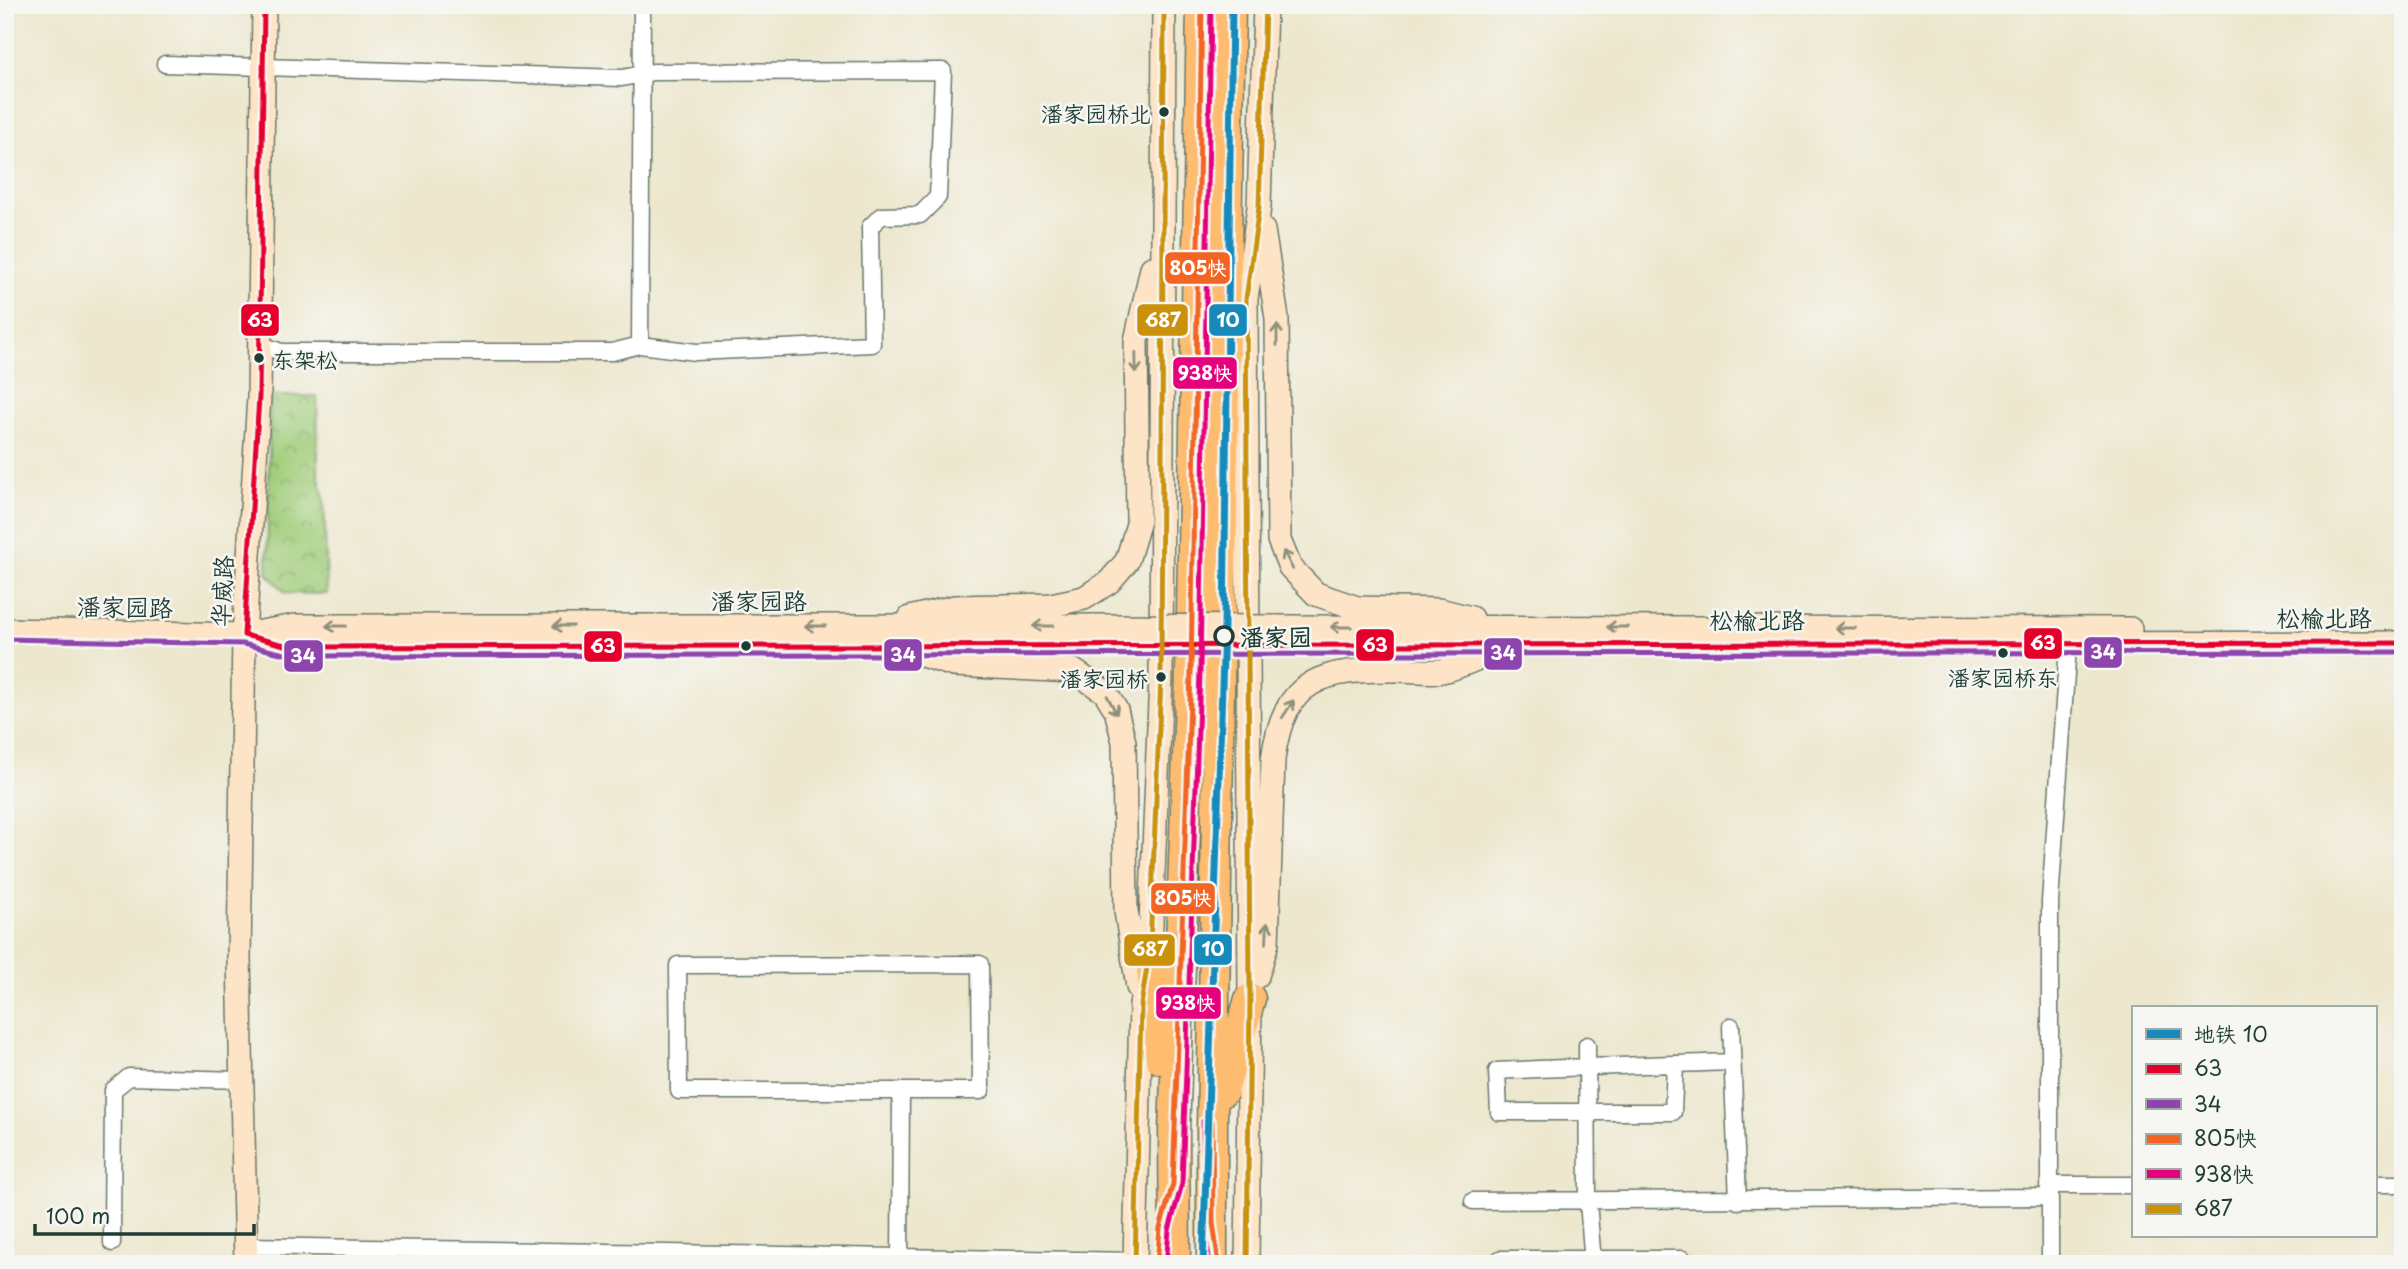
<svg xmlns="http://www.w3.org/2000/svg" width="2408" height="1269" font-family="'Playpen Sans','LXGW WenKai TC',sans-serif">
  <defs>
    <pattern id="park-crowns" width="20" height="18" patternUnits="userSpaceOnUse" patternTransform="scale(1.75)"><rect width="20" height="18" fill="#a1cd7a"/><path d="M2 6a3 3 0 1 1 6 0M12 15a3 3 0 1 1 6 0" fill="none" stroke="#83a865"/></pattern>
  </defs>
  <rect width="100%" height="100%" fill="#f6f6f2"/>
  <filter id="ink" filterUnits="userSpaceOnUse"><feTurbulence type="fractalNoise" baseFrequency=".0143" numOctaves="2"/><feDisplacementMap in="SourceGraphic" scale="14" xChannelSelector="R" yChannelSelector="G"/><feConvolveMatrix kernelMatrix="1 2 1 2 8 2 1 2 1" color-interpolation-filters="sRGB"/></filter>
  <filter id="wash" filterUnits="userSpaceOnUse"><feTurbulence type="fractalNoise" baseFrequency=".00686" numOctaves="4" result="noise"/><feDisplacementMap in="SourceGraphic" scale="28" xChannelSelector="R" yChannelSelector="G"/><feGaussianBlur stdDeviation="1.57" result="paint"/><feColorMatrix in="noise" values="0 0 0 0 0 0 0 0 0 0 0 0 0 0 0 0 0 1.4 0 .05"/><feComposite in="paint" operator="in"/></filter>
  <g filter="url(#wash)">
    <rect width="100%" height="100%" fill="#ede7ce"/>
    <path fill="url(#park-crowns)" stroke="#608557" stroke-width="2" d="M270,396h47l1,77 6,26 3,95 -41,-1 -19,-20z"/>
  </g>
  <g filter="url(#ink)">
    <g fill="none" stroke-linecap="round" stroke-linejoin="round">
      <defs>
        <path id="street" d="M165,64l457,14 31,-6 290,-1 -5,126 -18,18 -39,1 -11,11 2,117 -176,8 -56,-7 -28,7h-331l-22,-8
          M640,345l2,-340
          M1731,1026l7,175
          M1587,1045l1,156 5,63
          M1675,1064l-2,48h-174l-2,-41c78,-4 157,-6 235,-9
          M2375,1184h28
          M2048,1185h85
          M1473,1201l575,-4
          M112,1243l1,-153 16,-13 112,3
          M246,1246l889,15
          M900,1264l1,-173h-222l-1,-126 302,-1 1,127h-80
          M1500,1264v-5h183v5
          M2050,1264v-362l18,-257"/>
        <path id="secondary" d="M1263,230l14,88 2,222 11,27 26,27 41,14 82,2 32,8
          M910,618l45,-11 96,-2 33,-7 25,-16 18,-21 11,-37 -2,-183 16,-73
          M1275,627l855,2
          M5,630l239,5 51,-9h816
          M254,637l39,10 818,-3
          M1275,646l1128,-3
          M913,652l41,13 120,6 31,21 11,18 8,32 2,169 12,76
          M1257,976l10,-33 6,-183c10,-83 51,-91 125,-90 14,0 30,3 44,1 16,-3 35,-13 51,-19
          M246,1264l-7,-306 5,-323 15,-238 5,-392
          M1135,1264l6,-259 9,-57 11,-271 3,-672
          M1247,1264l3,-265 -4,-700 13,-92 6,-202"/>
        <path id="highway" d="M1150,948l11,111
          M1223,1091l27,-92
          M1175,1264l-1,-133 17,-459 11,-667
          M1212,1264v-136l18,-1123"/>
      </defs>
      <use href="#street" stroke="#67786a" stroke-width="19"/>
      <use href="#secondary" stroke="#67786a" stroke-width="26"/>
      <use href="#highway" stroke="#67786a" stroke-width="33"/>
      <use href="#street" stroke="#fff" stroke-width="16"/>
      <use href="#secondary" stroke="#fee4c6" stroke-width="23"/>
      <use href="#highway" stroke="#fdbc70" stroke-width="30"/>
      <defs>
        <path id="secondary-bridge" d="M1111,626l164,1
          M1111,644l164,2"/>
      </defs>
      <use href="#secondary-bridge" stroke="#67786a" stroke-width="26" stroke-linecap="butt"/>
      <use href="#secondary-bridge" stroke="#fee4c6" stroke-width="23"/>
      <defs>
        <path id="bus-1" d="M244,635l49,12 2110,-4
          M244,635l15,-238 5,-392"/>
        <path id="bus-2" d="M5,639l238,5 50,12 2110,-4"/>
        <path id="bus-3" d="M1212,1121l1,102 6,41
          M1157,1264l3,-36 13,-44 18,-512 11,-667"/>
        <path id="bus-4" d="M1203,1121l1,102 6,41
          M1166,1264l3,-34 13,-46 18,-512 11,-667"/>
        <path id="bus-5" d="M1135,1264l6,-259 9,-57 11,-271 3,-672
          M1247,1264l3,-265 -4,-700 13,-92 6,-202"/>
      </defs>
      <use href="#bus-1" stroke="#f6f6f2" stroke-width="10"/>
      <use href="#bus-2" stroke="#f6f6f2" stroke-width="10"/>
      <use href="#bus-3" stroke="#f6f6f2" stroke-width="10"/>
      <use href="#bus-4" stroke="#f6f6f2" stroke-width="10"/>
      <use href="#bus-5" stroke="#f6f6f2" stroke-width="10"/>
      <use href="#bus-1" stroke="#e4002b" stroke-width="5"/>
      <use href="#bus-2" stroke="#8e44ad" stroke-width="5"/>
      <use href="#bus-3" stroke="#f26522" stroke-width="5"/>
      <use href="#bus-4" stroke="#e5007d" stroke-width="5"/>
      <use href="#bus-5" stroke="#cc910a" stroke-width="5"/>
      <defs>
        <path id="metro-1" d="M1203,1264l21,-638 8,-621"/>
      </defs>
      <use href="#metro-1" stroke="#f6f6f2" stroke-width="12"/>
      <use href="#metro-1" stroke="#178abb" stroke-width="7"/>
    </g>
    <defs><path id="oneway-shaft" d="M-6 0H5M1.5-3L5.5 0L1.5 3" fill="none" stroke-width="1.6" stroke-linecap="round" stroke-linejoin="round" transform="scale(1.75)"/></defs>
    <g stroke="#8e907d">
      <use href="#oneway-shaft" transform="translate(1277 335) rotate(-90)"/>
      <use href="#oneway-shaft" transform="translate(1136 363) rotate(89)"/>
      <use href="#oneway-shaft" transform="translate(1288 560) rotate(-117)"/>
      <use href="#oneway-shaft" transform="translate(336 626) rotate(180)"/>
      <use href="#oneway-shaft" transform="translate(563 626) rotate(180)"/>
      <use href="#oneway-shaft" transform="translate(815 626) rotate(-180)"/>
      <use href="#oneway-shaft" transform="translate(1043 626) rotate(180)"/>
      <use href="#oneway-shaft" transform="translate(1341 627) rotate(180)"/>
      <use href="#oneway-shaft" transform="translate(1617 627) rotate(-180)"/>
      <use href="#oneway-shaft" transform="translate(1845 628) rotate(-180)"/>
      <use href="#oneway-shaft" transform="translate(1112 705) rotate(62)"/>
      <use href="#oneway-shaft" transform="translate(1288 709) rotate(-57)"/>
      <use href="#oneway-shaft" transform="translate(1267 933) rotate(-87)"/>
    </g>
  </g>
  <g fill="#1f3d34" stroke="#f6f6f2" stroke-width="2.5">
    <circle cx="1164" cy="112" r="6"/>
    <circle cx="259" cy="358" r="6"/>
    <circle cx="746" cy="646" r="6"/>
    <circle cx="2003" cy="653" r="6"/>
    <circle cx="1161" cy="677" r="6"/>
  </g>
  <circle fill="#f6f6f2" stroke="#1f3d34" stroke-width="3.5" cx="1224" cy="636" r="9"/>
  <g text-anchor="middle" dominant-baseline="central" stroke-width="5" stroke-linejoin="round" paint-order="stroke">
    <g font-size="22" fill="#1f3d34" stroke="#f6f6f2" text-anchor="end">
      <text x="1151" y="112">潘家园桥北</text>
      <text x="272" y="358" text-anchor="start">东架松</text>
      <text x="2003" y="676" text-anchor="middle">潘家园桥东</text>
      <text x="1148" y="677">潘家园桥</text>
    </g>
    <g font-size="24" fill="#1f3d34" stroke="#f6f6f2">
      <text transform="translate(221 591) rotate(-87)">华威路</text>
      <text x="759" y="600">潘家园路</text>
      <text transform="translate(125 606) rotate(1)">潘家园路</text>
      <text x="2324" y="617">松榆北路</text>
      <text x="1757" y="619">松榆北路</text>
    </g>
    <g font-size="24" font-weight="bold" fill="#1f3d34" stroke="#f6f6f2" text-anchor="start">
      <text x="1240" y="636">潘家园</text>
    </g>
  </g>
  <g stroke="#f6f6f2" stroke-width="2.5">
    <rect x="1164" y="251" width="67" height="34" rx="7" fill="#f26522"/>
    <rect x="1208" y="303" width="40" height="34" rx="7" fill="#178abb"/>
    <rect x="1136" y="303" width="53" height="34" rx="7" fill="#cc910a"/>
    <rect x="240" y="303" width="40" height="34" rx="7" fill="#e4002b"/>
    <rect x="1172" y="356" width="66" height="34" rx="7" fill="#e5007d"/>
    <rect x="2023" y="627" width="40" height="33" rx="7" fill="#e4002b"/>
    <rect x="1355" y="628" width="40" height="34" rx="7" fill="#e4002b"/>
    <rect x="583" y="630" width="40" height="33" rx="7" fill="#e4002b"/>
    <rect x="2083" y="636" width="40" height="33" rx="7" fill="#8e44ad"/>
    <rect x="1483" y="637" width="40" height="34" rx="7" fill="#8e44ad"/>
    <rect x="883" y="638" width="40" height="34" rx="7" fill="#8e44ad"/>
    <rect x="283" y="639" width="41" height="34" rx="7" fill="#8e44ad"/>
    <rect x="1150" y="882" width="66" height="33" rx="7" fill="#f26522"/>
    <rect x="1193" y="933" width="40" height="33" rx="7" fill="#178abb"/>
    <rect x="1123" y="933" width="53" height="34" rx="7" fill="#cc910a"/>
    <rect x="1155" y="986" width="67" height="34" rx="7" fill="#e5007d"/>
  </g>
  <g font-size="19" text-anchor="middle" font-weight="bold" fill="#fff">
    <text x="1198" y="275">805快</text>
    <text x="1228" y="327">10</text>
    <text x="1163" y="327">687</text>
    <text x="260" y="327">63</text>
    <text x="1205" y="380">938快</text>
    <text x="2043" y="650">63</text>
    <text x="1375" y="652">63</text>
    <text x="603" y="653">63</text>
    <text x="2103" y="659">34</text>
    <text x="1503" y="660">34</text>
    <text x="903" y="662">34</text>
    <text x="303" y="663">34</text>
    <text x="1183" y="905">805快</text>
    <text x="1213" y="956">10</text>
    <text x="1150" y="956">687</text>
    <text x="1188" y="1010">938快</text>
  </g>
  <rect width="2408" height="1269" fill="none" stroke="#f6f6f2" stroke-width="28"/>
  <rect x="2132" y="1006" width="245" height="231" fill="#f6f6f2" stroke="#a0aca6" stroke-width="2"/>
  <rect x="2146" y="1029" width="35" height="10" fill="#178abb" stroke="#a0aca6" stroke-width="2"/>
  <text x="2194" y="1042" font-size="21" fill="#1f3d34">地铁 10</text>
  <rect x="2146" y="1064" width="35" height="10" fill="#e4002b" stroke="#a0aca6" stroke-width="2"/>
  <text x="2194" y="1076" font-size="21" fill="#1f3d34">63</text>
  <rect x="2146" y="1099" width="35" height="10" fill="#8e44ad" stroke="#a0aca6" stroke-width="2"/>
  <text x="2194" y="1112" font-size="21" fill="#1f3d34">34</text>
  <rect x="2146" y="1134" width="35" height="10" fill="#f26522" stroke="#a0aca6" stroke-width="2"/>
  <text x="2194" y="1146" font-size="21" fill="#1f3d34">805快</text>
  <rect x="2146" y="1169" width="35" height="10" fill="#e5007d" stroke="#a0aca6" stroke-width="2"/>
  <text x="2194" y="1182" font-size="21" fill="#1f3d34">938快</text>
  <rect x="2146" y="1204" width="35" height="10" fill="#cc910a" stroke="#a0aca6" stroke-width="2"/>
  <text x="2194" y="1216" font-size="21" fill="#1f3d34">687</text>
  <path d="M35 1224v10h219v-10" fill="none" stroke="#1f3d34" stroke-width="3.5"/>
  <text x="46" y="1224" font-size="21" fill="#1f3d34" stroke="#f6f6f2" stroke-width="5" paint-order="stroke">100 m</text>
</svg>
